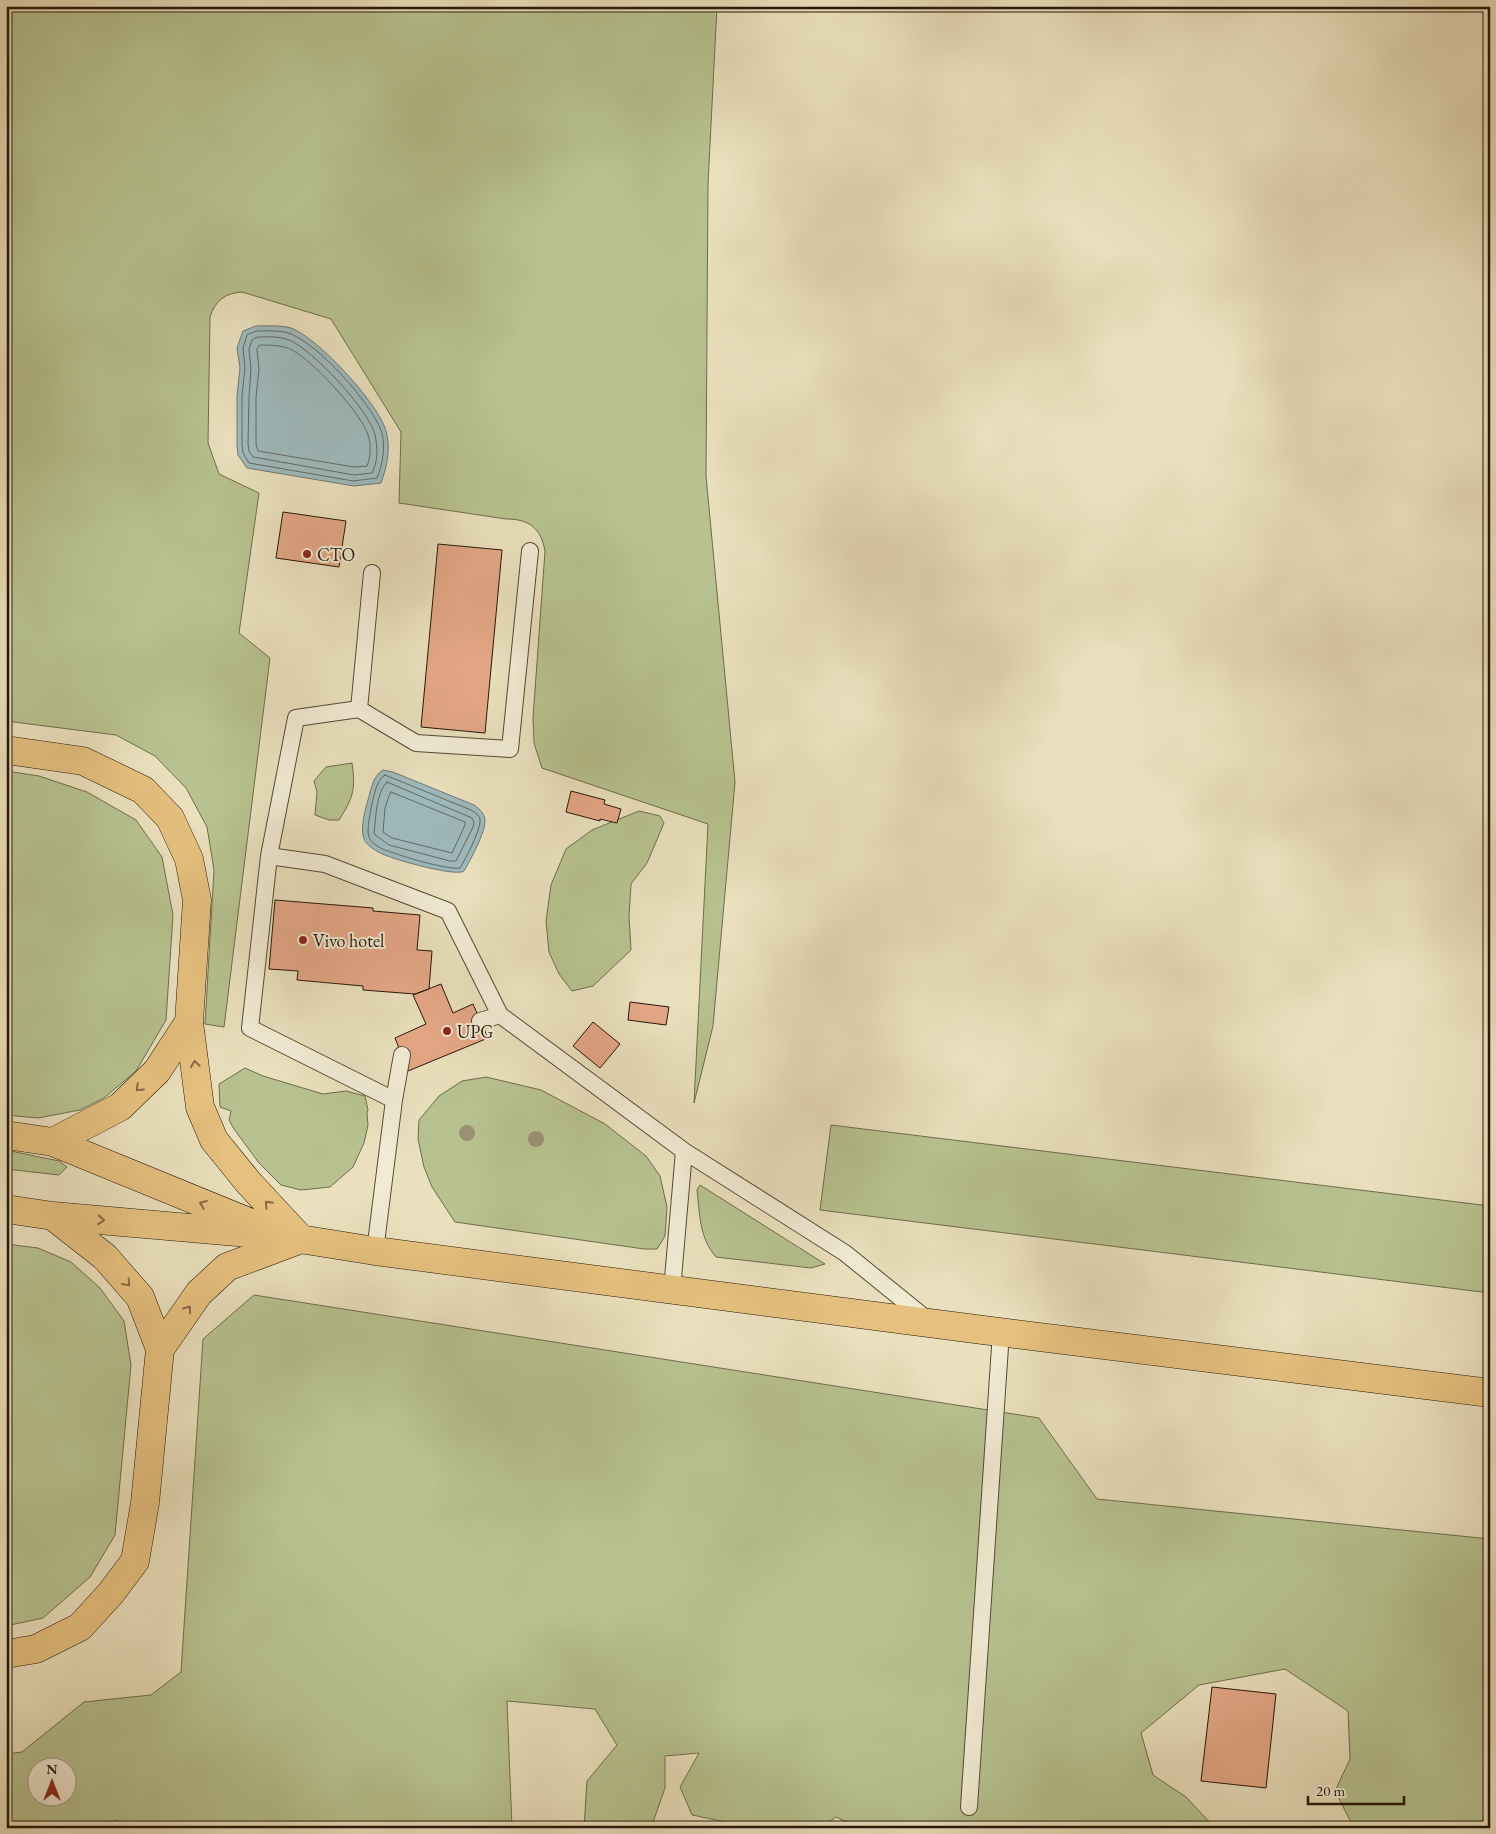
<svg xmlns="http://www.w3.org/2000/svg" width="1496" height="1834" font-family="'EB Garamond',serif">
  <rect width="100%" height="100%" fill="#eae0bd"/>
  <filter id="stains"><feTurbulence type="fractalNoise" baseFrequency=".004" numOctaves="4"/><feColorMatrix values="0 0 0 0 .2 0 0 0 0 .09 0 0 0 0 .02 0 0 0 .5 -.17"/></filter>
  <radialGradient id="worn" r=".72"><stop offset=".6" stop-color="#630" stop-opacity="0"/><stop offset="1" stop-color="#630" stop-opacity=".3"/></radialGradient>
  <path fill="#b7c290" stroke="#6e6c4c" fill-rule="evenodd" d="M6,6h711l-9,178 -2,292 29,306 -22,244 -19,77 14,-279 -166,-56 -8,-25 -1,-25 12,-167c-4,-23 -16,-32 -39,-32l-107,-16 2,-71 -70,-113 -89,-27c-17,1 -27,9 -32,25l-2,126 11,31 40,19 -20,140 31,25 -46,369 -19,-3 9,-154 -7,-43 -21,-39 -31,-32 -39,-21 -110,-14z
    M352,763c4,27 1,35 -13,57h-10l-14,-5 2,-23 -3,-11 12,-14z
    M6,771l33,5 48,16 49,28 26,37 11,58 -7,105 -30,51 -32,27 -24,12 -42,8 -32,-3z
    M639,811l21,5 4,7 -17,40 -16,21 -2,33 2,33 -38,36 -21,5 -13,-17 -10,-22 -3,-31 5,-36 15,-36 26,-19z
    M245,1068l18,8 60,18 23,-3 19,5 3,14 -1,3 1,12 -4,18 -11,24 -23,20 -29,3 -20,-5 -22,-22 -25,-34 -5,-9 2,-9 -11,-4 -1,-23z
    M486,1077l55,13 64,34 41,32 14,20 7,31 -2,29 -8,13h-13l-189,-27 -23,-35 -8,-20 -6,-28 1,-19 20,-24 23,-15z
    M831,1125l659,81v87l-670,-83z
    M6,1150l53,11 8,6 -8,8 -53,-6z
    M700,1185l125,79 -14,4 -95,-11c-17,-20 -16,-42 -19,-67z
    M6,1244l32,4 33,14 29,26 24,33 7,44 -16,170 -25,42 -47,41 -37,8z
    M254,1295l785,123 58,81 393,40v289h-136l-19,-37 15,-32 -2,-48 -63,-42 -86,16 -58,48 12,42 33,22 29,31h-355l-24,-11 -11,8v3h-85v-3l-48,-10 -12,-28 19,-34 -34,3v32l-14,40h-67l3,-47 30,-36 -22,-36 -88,-8 5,127h-387l-8,-8 -34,8h-77v-74l16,-2 62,-50 67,-7 30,-23 22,-333zM38,1766h30v30h-30z"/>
  <path fill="#9ebabd" stroke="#6e7875" d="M256,326c11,0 24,-1 35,2 26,9 88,76 95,103 5,18 1,35 -5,52l-27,3 -107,-18 -9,-13 -1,-10v-49l3,-28 -3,-20 6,-17z
    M383,770l10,2 81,33c6,4 10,8 11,15 1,11 -15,41 -21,51 -8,6 -68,-11 -79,-16 -8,-3 -18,-9 -21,-16 -4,-10 1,-29 4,-39 3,-11 5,-24 15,-30z"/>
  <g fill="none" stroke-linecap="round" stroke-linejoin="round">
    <path stroke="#626863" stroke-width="1" d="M257,331c11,0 24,-1 34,3 29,12 78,67 90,96 5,15 2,34 -4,48l-24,3 -104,-18 -6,-10 -1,-9v-48l3,-28 -2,-20 4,-13z
      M258,337c10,0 21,-1 31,3 23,9 81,71 86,95 3,13 3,26 -3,38l-18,2 -101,-18 -4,-6 -1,-7 1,-47 2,-29 -2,-19 3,-9z
      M260,345c13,0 26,0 37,8 20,13 64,60 71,82 3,9 3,22 -1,31l-13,1 -96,-16 -2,-7v-47l3,-28 -2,-20z
      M385,775l86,35c5,3 10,6 9,12 0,9 -15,38 -20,46 -13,2 -59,-12 -72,-17 -7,-2 -16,-7 -19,-14 -3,-6 2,-27 3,-34 3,-10 4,-22 13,-28z
      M387,782l85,36 2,4 -1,5 -17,34h-6l-61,-16 -14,-10 -1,-2c2,-16 2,-40 13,-51z
      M391,792l74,30v3l-13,28 -60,-15 -9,-6 2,-24z"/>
  </g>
  <path fill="#e4a786" stroke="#261609" d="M283,512l63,9 -7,46 -63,-9z
    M438,544l64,6 -17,183 -64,-6z
    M571,791l34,9 -1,4 17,5 -4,14 -17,-4v2l-34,-9z
    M275,900l98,8v3l47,4 -3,35 15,1 -3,38 -14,5 -52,-4v-4l-66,-6 1,-9 -29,-2z
    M441,984l12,29 20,-9 15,34 -80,33 -13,-33 31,-14 -13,-29z
    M630,1002l39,5 -3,18 -38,-5z
    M593,1022l27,22 -20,24 -27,-22z
    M1212,1687l64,7 -10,94 -65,-7z"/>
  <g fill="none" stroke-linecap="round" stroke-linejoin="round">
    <defs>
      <path id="service" d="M372,573l-13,136 -63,9 -27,138 56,8 123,47 52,104
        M359,709l57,34 94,6 20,-198
        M269,856l-19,172 144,72
        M480,1021l20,-6 184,136 161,102 84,68
        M375,1251l19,-151 8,-45
        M672,1290l12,-139
        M969,1807l32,-475"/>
      <path id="trunk" d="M6,750l77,11 60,29 27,28 19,41 8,41 -8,122 11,85 14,33 34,42 53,57
        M6,1135l47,7 203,83
        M53,1142l67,-35 37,-36 32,-49
        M6,1209l47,7 228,20 94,15 608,79 507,63
        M160,1349l39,-56 28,-26 72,-27
        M6,1654l30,-5 44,-22 31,-34 24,-32 10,-58 15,-154 -20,-52 -35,-40 -52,-41"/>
    </defs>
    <use href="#service" stroke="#574836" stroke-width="18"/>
    <use href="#trunk" stroke="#261609" stroke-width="29"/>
    <use href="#service" stroke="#f1ebd4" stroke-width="16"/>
    <use href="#trunk" stroke="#e5c07e" stroke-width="28"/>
  </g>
  <g fill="#9a9274">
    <circle cx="467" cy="1133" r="8"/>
    <circle cx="536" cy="1139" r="8"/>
  </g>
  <defs><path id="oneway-chevron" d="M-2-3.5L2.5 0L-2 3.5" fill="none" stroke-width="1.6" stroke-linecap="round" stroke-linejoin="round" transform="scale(1.25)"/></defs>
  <g stroke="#866b44">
    <use href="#oneway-chevron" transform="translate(195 1064) rotate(-98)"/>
    <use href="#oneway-chevron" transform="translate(139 1088) rotate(136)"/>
    <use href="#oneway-chevron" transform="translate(203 1204) rotate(-158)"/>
    <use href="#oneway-chevron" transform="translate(268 1204) rotate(-133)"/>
    <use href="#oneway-chevron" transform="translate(101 1220) rotate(5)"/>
    <use href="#oneway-chevron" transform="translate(127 1283) rotate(49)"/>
    <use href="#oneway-chevron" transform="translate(188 1309) rotate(-55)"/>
  </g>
  <g fill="#8f2418" stroke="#f1ebd4" stroke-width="2">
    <circle cx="307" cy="554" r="5"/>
    <circle cx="303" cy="940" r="5"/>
    <circle cx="447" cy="1031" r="5"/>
  </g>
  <g text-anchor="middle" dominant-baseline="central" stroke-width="4" stroke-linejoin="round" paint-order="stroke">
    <g font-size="18" fill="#261609" stroke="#f1ebd4" text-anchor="start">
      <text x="317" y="554">СТО</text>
      <text x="313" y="940">Vivo hotel</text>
      <text x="457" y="1031">UPG</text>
    </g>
  </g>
  <rect width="1496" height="1834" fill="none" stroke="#eae0bd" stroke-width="25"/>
  <rect x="8" y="8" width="1481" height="1819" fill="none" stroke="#261609" stroke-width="2.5"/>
  <rect x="12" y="12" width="1471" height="1809" fill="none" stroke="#261609"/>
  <g transform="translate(52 1782)"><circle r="24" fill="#f1ebd4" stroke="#a09683"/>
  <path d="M0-4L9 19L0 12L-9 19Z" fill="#8f2418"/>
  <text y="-8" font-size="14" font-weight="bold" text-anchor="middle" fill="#261609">N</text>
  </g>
  <path d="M1308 1796v8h96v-8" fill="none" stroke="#261609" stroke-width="2.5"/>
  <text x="1316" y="1796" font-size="15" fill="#261609" stroke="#f1ebd4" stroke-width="4" paint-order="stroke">20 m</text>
  <rect width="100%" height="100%" filter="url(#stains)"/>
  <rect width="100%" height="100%" fill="url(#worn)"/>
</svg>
